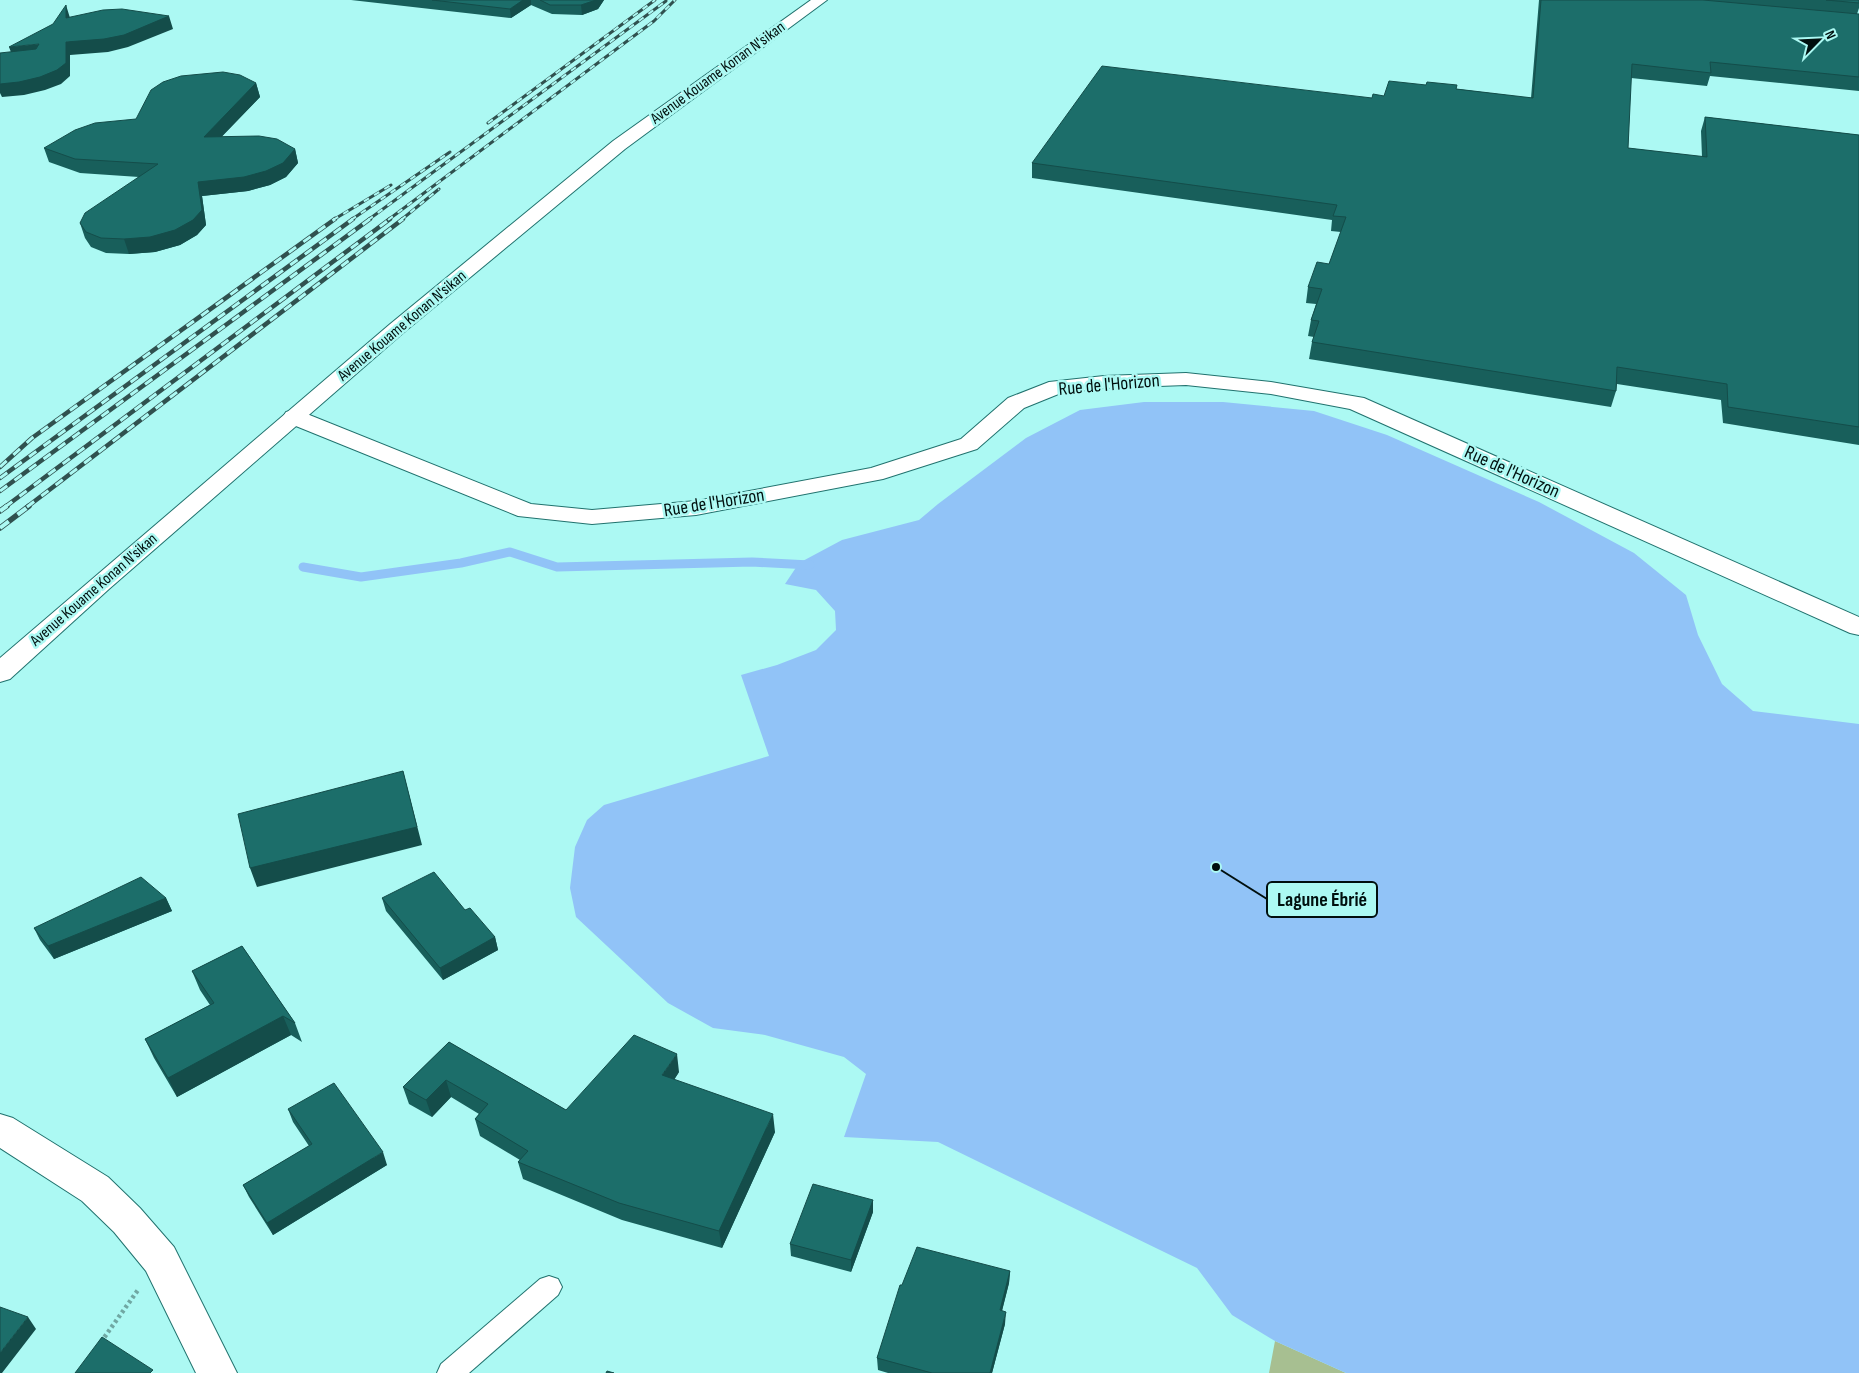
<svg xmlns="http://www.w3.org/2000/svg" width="1859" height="1373" font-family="'Sofia Sans Condensed',sans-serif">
  <rect width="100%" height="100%" fill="#acf9f3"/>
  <path fill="#a7bf91" d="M1275,1341l71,32h-77z"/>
  <path fill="#91c3f7" d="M1144,402h79l91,9 73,24 152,67 95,51 52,42 12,40 24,49 31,27 106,13v649h-513l-71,-32 -43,-26 -35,-47 -259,-126 -94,-5 22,-63 -22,-17 -79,-22 -52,-7 -45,-25 -92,-86 -6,-29 5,-41 12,-27 17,-15 165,-49 -28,-81 36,-10 39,-15 20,-20 -1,-19 -19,-21 -31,-6 14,-21 43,-23 77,-20 19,-16 88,-66 54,-28z"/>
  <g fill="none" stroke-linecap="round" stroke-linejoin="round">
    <path stroke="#91c3f7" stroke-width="9" d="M303,567l58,10 100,-14 49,-11 47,15 195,-5 58,3"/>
    <defs>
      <path id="lane" d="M549,1276l9,3 4,8 -4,8 -89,78h-32l4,-9 99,-85z"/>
      <path id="street" d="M1186,373l85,9 93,16 495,219v18l-9,-2 -500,-224 -79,-15 -85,-9 -82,3 -43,5 -37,15 -47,41 -94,30 -187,36 -104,9 -74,-8 -232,-94 -3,-5 3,-5 8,-2 8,2 229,92 61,6 104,-9 175,-33 90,-29 47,-41 41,-16 55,-6z"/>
      <path id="secondary" d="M811,0h16l-202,149 -222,184 -294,256 -99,90 -10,3v-24l389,-333 224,-184z
        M0,1114l13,4 95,59 32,31 34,39 63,126h-41l-50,-102 -32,-39 -32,-31 -82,-53z"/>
    </defs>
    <use href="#lane" stroke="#21726e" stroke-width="2"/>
    <use href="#street" stroke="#21726e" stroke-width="2"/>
    <use href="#secondary" stroke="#21726e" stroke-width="2"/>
    <path stroke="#70a8a3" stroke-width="4.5" stroke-dasharray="3 3" stroke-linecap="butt" d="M101,1342l37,-52"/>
    <use href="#lane" fill="#fff" fill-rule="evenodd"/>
    <use href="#street" fill="#fff" fill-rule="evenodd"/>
    <use href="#secondary" fill="#fff" fill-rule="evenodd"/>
    <defs>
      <path id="rail-far2" d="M488,123l167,-123
        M333,220l58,-35
        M351,220l99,-68
        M368,220l298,-219
        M388,220l266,-199 21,-21
        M401,220l38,-31"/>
      <path id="rail-far1" d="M0,467l32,-29 303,-219
        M0,478l353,-259
        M0,491l370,-272
        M5,507l385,-288
        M27,507l376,-288"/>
      <path id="rail" d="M0,511l7,-5
        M0,528l29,-22"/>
    </defs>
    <use href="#rail-far2" stroke="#30514f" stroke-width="3"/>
    <use href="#rail-far1" stroke="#30514f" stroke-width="4.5"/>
    <use href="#rail" stroke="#30514f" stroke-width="5.5"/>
    <use href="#rail-far2" stroke="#acf9f3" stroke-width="2" stroke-dasharray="6" stroke-linecap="butt"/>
    <use href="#rail-far1" stroke="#acf9f3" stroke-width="3" stroke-dasharray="9" stroke-linecap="butt"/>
    <use href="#rail" stroke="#acf9f3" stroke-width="4" stroke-dasharray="11" stroke-linecap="butt"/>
  </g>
  <path fill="#185f5b" d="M351,0h253l-6,9 -16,6 -30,-1 -21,-9 -20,13z
    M1539,0h320v8l-2,6h2v77l-149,-15 -3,10 -76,-8 -3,70 74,9 -1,-26 4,-14 154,18v310l-136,-22 -2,-23 -104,-16 -1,7 -5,16 -302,-48 3,-17 2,-5 -6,-1 3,-16 5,-16 -10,-1 2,-16 21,-23 12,-32 -10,-1 1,-11 -300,-42v-15l352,-67 42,-11 105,13z
    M256,83l4,14 -39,40 74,12 3,14 -12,14 -16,8 -22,6 -46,5 4,29 -9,10 -17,10 -25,7 -26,2 -23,-1 -15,-6 -6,-9 -5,-15 59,-46 -59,-4 -31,-11 -5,-14 92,-29z
    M166,898l6,13 -118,48 -14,-19 -6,-12z
    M382,898l83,12 30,27 3,13 -55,30 -57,-69z
    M242,946l53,77 7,19 -11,-7 -114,62 -23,-39 -9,-19 65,-34 -10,-15 -8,-19z
    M449,1042l117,68 113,-38 -5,8 101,52 -53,116 -100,-28 -99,-41 -5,-17 2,-2 -40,-24 -5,-17 4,-5 -28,-17 -19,20 -23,-13 -6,-17z
    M288,1109l99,56 -114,70 -24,-38 -6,-12 66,-39 -16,-24z
    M873,1200v12l-22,60 -60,-16 -1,-12z
    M1010,1271l-1,12 -7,28 3,13 -13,49h-104l-10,-3 -1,-12 25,-73z"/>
  <path fill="#144d4a" d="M523,0h8v5l-20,13 -1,-9z
    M596,0h8l-6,9 -16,6 -1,-10z
    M66,5l4,13h-4z
    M169,16l4,13 -45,18 -20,5 -38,3v21l-9,8 -16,6 -21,5 -22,2 -2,-4v-9l66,-42z
    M39,44l5,13 -30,3 -5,-13z
    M256,83l4,14 -52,54 -4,-14z
    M295,149l3,14 -12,14 -16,8 -22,6 -46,5 4,29 -9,10 -17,10 -25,7 -26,2 -5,-15 74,-57z
    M403,771l19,74 -165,42 -7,-19z
    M166,898l6,13 -118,48 -6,-13z
    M495,937l3,13 -55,30 -3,-12z
    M283,1016l8,19 -114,62 -9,-19z
    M677,1054l2,18 -14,21 -3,-18z
    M446,1080l5,17 -19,20 -6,-17z
    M773,1114l2,18 -53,116 -3,-17z
    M383,1152l4,13 -114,70 -6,-12z
    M873,1200v12l-22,60v-12z
    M1010,1271l-1,12 -10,39 1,-12z
    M1006,1312l-1,12 -13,49h-2z
    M28,1317l8,12 -34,44h-2v-20z"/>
  <path fill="#1c6e6a" stroke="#144d4a" d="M432,0h91l-13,9z
    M540,0h56l-15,5h-31z
    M1541,0h162l156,14v63l-149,-15 1,11 -79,-9 -4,84 79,9 -2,-40 154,18v292l-131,-20 -1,-23 -110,-17 -1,24 -304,-49 7,-21 -8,-1 11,-31 -14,-2 9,-25 12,2 17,-47 -13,-1 4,-11 -305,-42 70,-97 270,32 1,-4 11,2 5,-15 37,4 1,-3 30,3 -1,4 77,9z
    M1826,0h33v3z
    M66,5v13l37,-8 19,-1 47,7 -45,19 -20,4 -38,3v21l-9,7 -17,7 -21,5 -19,2v-31l36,-4 3,-5 -30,3 44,-23z
    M223,72l17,3 16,8 -52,54 55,-1 18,3 18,10 -12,14 -17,8 -22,6 -46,5 4,28 -9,10 -18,10 -25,7 -26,2 -23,-1 -15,-6 -6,-9 5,-10 73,-49 -83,-5 -31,-11 31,-18 20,-7 41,-4 15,-29 12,-8 18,-6z
    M403,771l14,56 -167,41 -12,-54z
    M434,872l31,38 5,-2 25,29 -55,31 -58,-70z
    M141,877l25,21 -118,48 -14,-18z
    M242,946l53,77 -12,-7 -115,62 -23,-39 69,-36 -22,-32z
    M634,1035l43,19 -15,21 111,39 -54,117 -100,-28 -101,-41 10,-11 -53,-32 13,-15 -42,-24 -20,20 -23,-13 46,-45 117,68z
    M334,1083l49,69 -116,71 -24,-38 69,-41 -24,-35z
    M813,1184l60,16 -22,60 -61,-16z
    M917,1247l93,24 -10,39 6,2 -16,61h-58l-55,-15 23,-73h2z
    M0,1307l28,10 -28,36z
    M102,1337l51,33 -3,3h-75z
    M607,1371l7,2h-8z"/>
  <g text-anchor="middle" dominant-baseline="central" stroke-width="5" stroke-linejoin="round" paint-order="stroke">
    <g font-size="16" fill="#000f0e" stroke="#acf9f3">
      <text transform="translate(718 73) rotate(-36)">Avenue Kouame Konan N'sikan</text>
      <text transform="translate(402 326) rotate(-40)">Avenue Kouame Konan N'sikan</text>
      <text transform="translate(94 590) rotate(-41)">Avenue Kouame Konan N'sikan</text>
    </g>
    <g font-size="19" fill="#000f0e" stroke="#acf9f3">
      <text transform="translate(1109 385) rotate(-5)">Rue de l'Horizon</text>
      <text transform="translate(1512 472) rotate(24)">Rue de l'Horizon</text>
      <text transform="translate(714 503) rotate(-9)">Rue de l'Horizon</text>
    </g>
  </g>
  <path fill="none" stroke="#000f0e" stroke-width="2" d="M1216 867L1267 899"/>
  <circle fill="#000f0e" stroke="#acf9f3" stroke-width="2" cx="1216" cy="867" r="5"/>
  <rect fill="#acf9f3" stroke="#000f0e" stroke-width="2" x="1267" y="882" width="110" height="35" rx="5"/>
  <g font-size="20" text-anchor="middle" font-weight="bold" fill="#000f0e">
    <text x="1322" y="906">Lagune Ébrié</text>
  </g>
  <g transform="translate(1819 40) rotate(66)" stroke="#acf9f3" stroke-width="4" paint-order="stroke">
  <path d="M0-4L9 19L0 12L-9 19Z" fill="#000f0e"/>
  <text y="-8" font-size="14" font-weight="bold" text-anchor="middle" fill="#000f0e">N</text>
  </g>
</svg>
